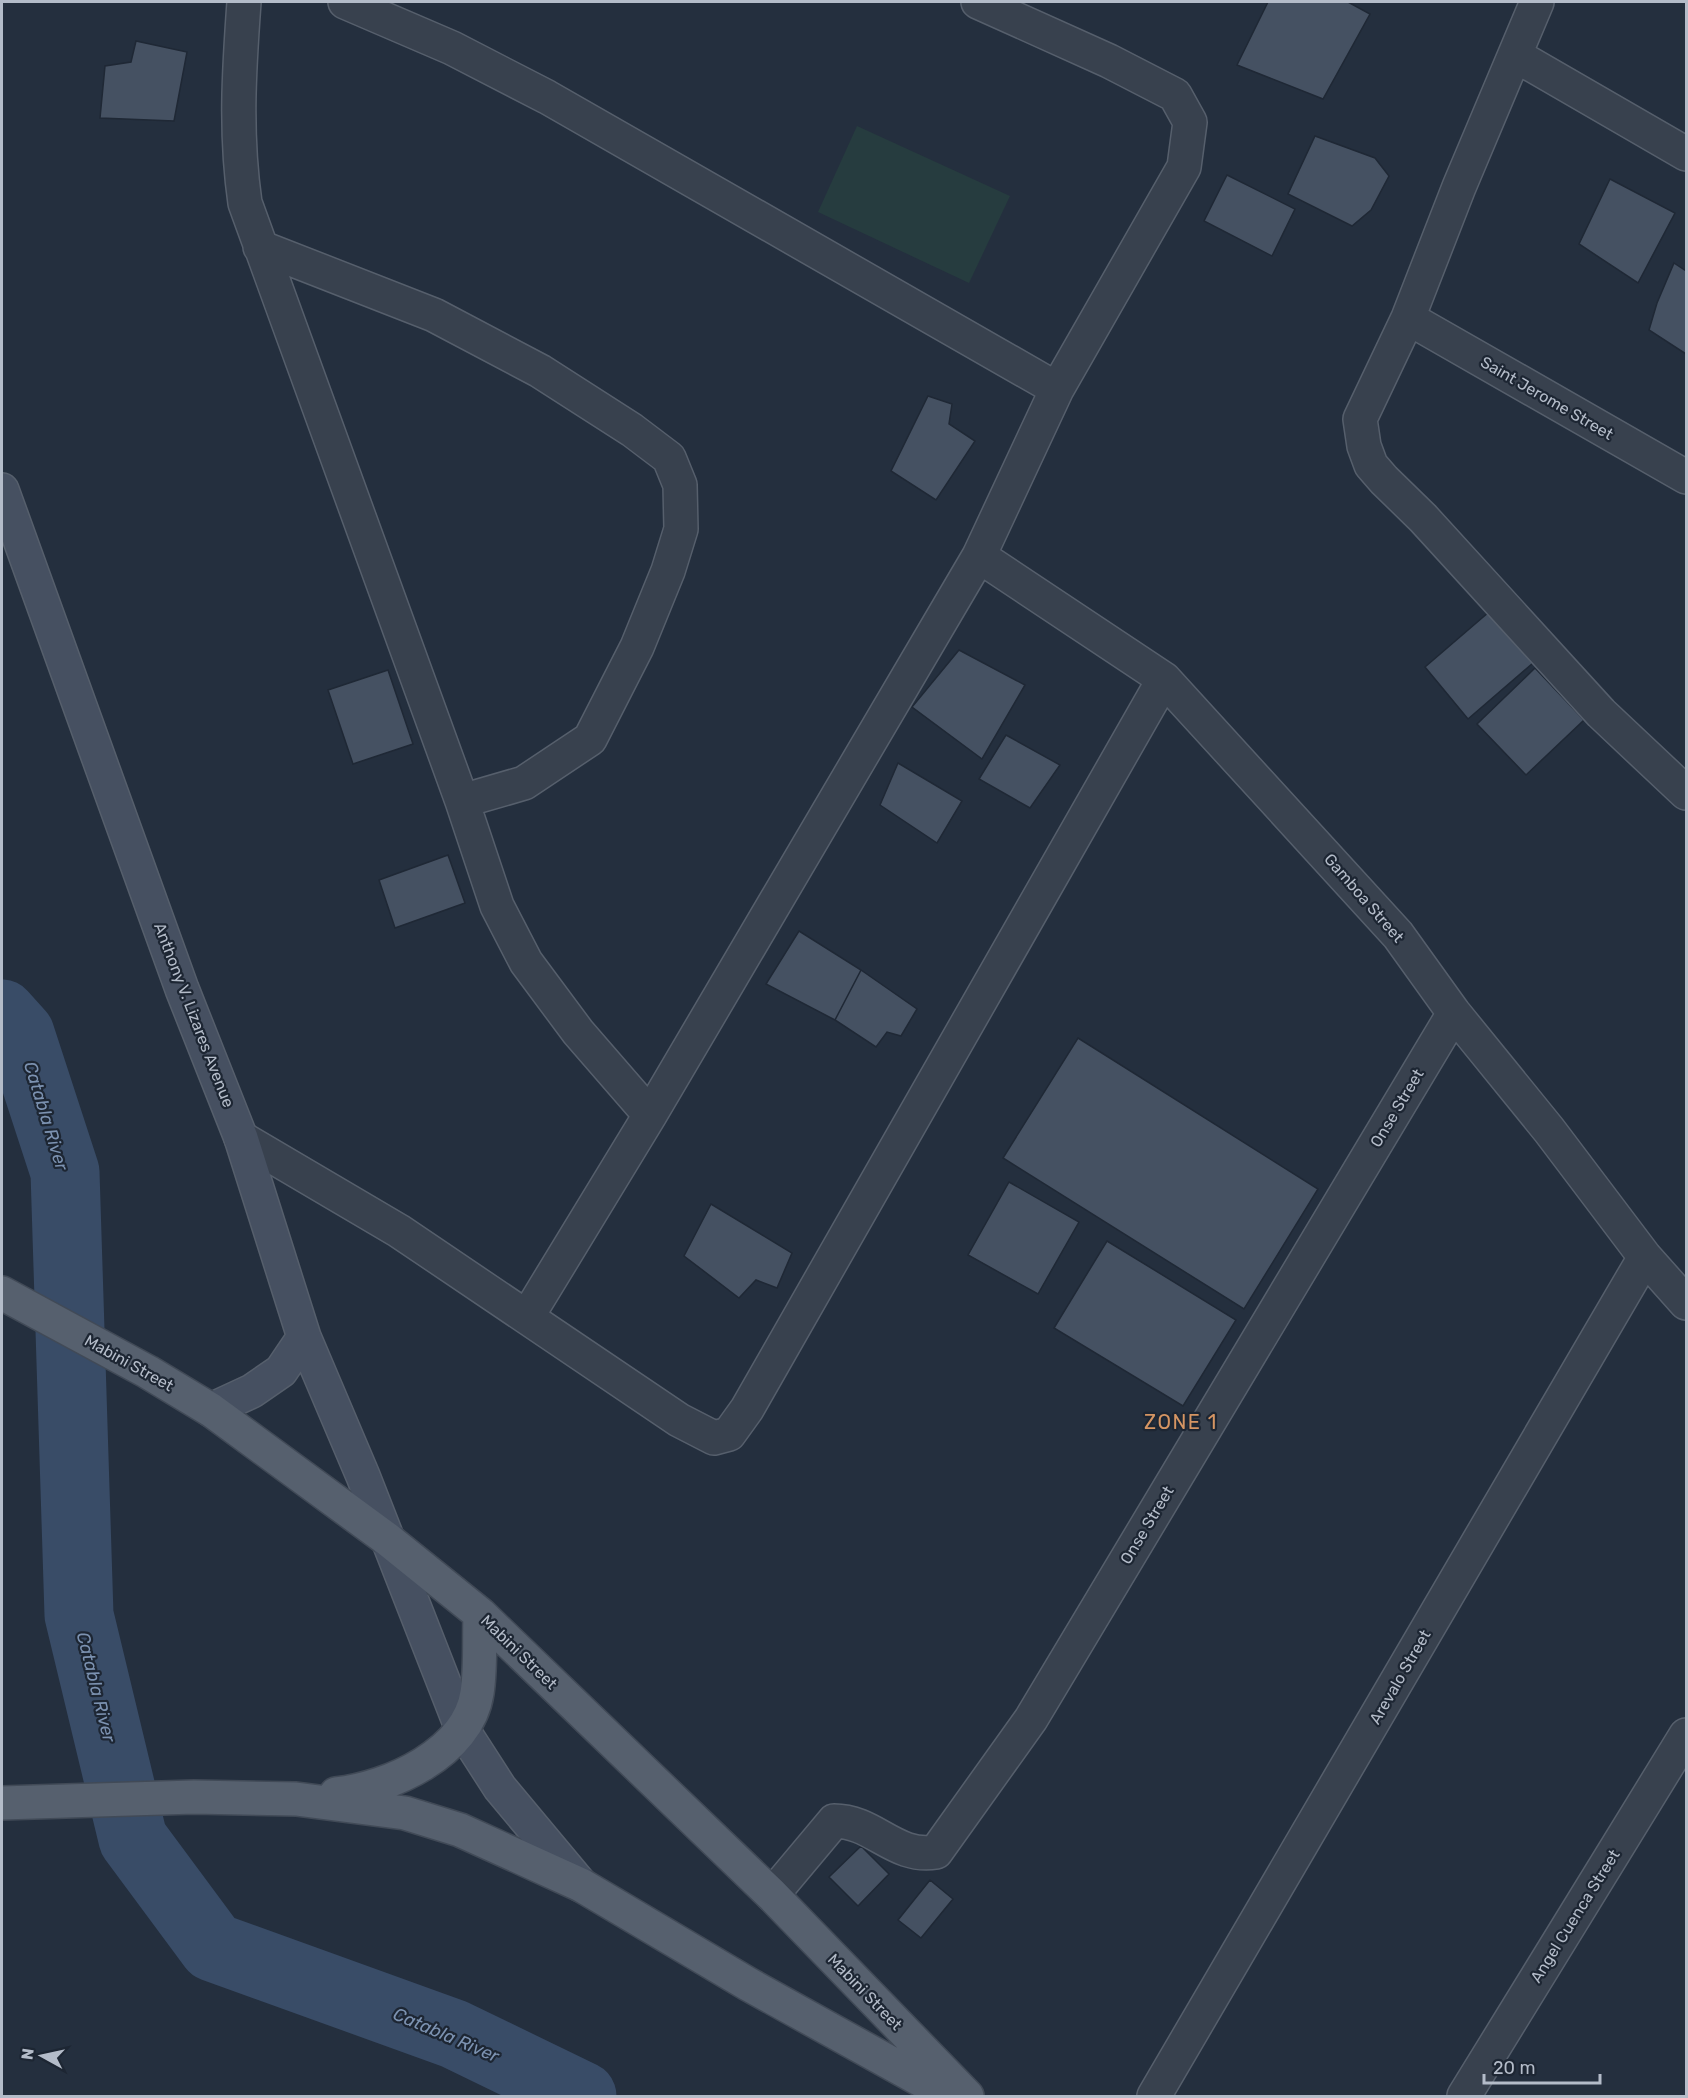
<svg xmlns="http://www.w3.org/2000/svg" width="1688" height="2098" font-family="Rubik,sans-serif">
  <rect width="100%" height="100%" fill="#242f3e"/>
  <path fill="#263c3f" d="M857,126l153,70 -41,87 -151,-71z"/>
  <g fill="none" stroke-linecap="round" stroke-linejoin="round">
    <path stroke="#394c67" stroke-width="69" d="M2,1014l18,20 45,138 14,443 54,224 80,108 241,87 128,62"/>
  </g>
  <path fill="#455162" stroke="#1f2835" stroke-width="1.5" d="M1268,2h80l22,12 -47,85 -86,-34z
    M136,41l51,11 -13,69 -74,-3 5,-52 26,-4z
    M1315,136l60,22 14,18 -18,34 -19,16 -64,-32z
    M1227,175l68,34 -23,47 -68,-35z
    M1610,179l65,34 -37,70 -59,-39z
    M1674,263l12,8v83l-37,-24 8,-27z
    M928,396l24,8 -3,20 26,17 -39,59 -45,-29z
    M1489,612l44,51 -65,56 -43,-52z
    M959,650l66,35 -43,74 -70,-52z
    M1535,668l49,52 -58,55 -49,-51z
    M388,670l25,74 -60,20 -25,-74z
    M1006,735l54,30 -30,43 -51,-29z
    M898,763l64,38 -25,42 -57,-38z
    M448,855l17,48 -70,25 -16,-48z
    M799,931l62,39 -26,50 -69,-36z
    M861,970l56,39 -16,27 -14,-4 -11,15 -41,-27z
    M1078,1038l240,151 -74,120 -241,-151z
    M1009,1182l70,40 -41,72 -70,-39z
    M711,1204l81,49 -15,35 -21,-8 -17,18 -55,-42z
    M1107,1241l129,79 -53,86 -129,-78z
    M861,1846l28,28 -31,32 -29,-29z
    M930,1880l23,19 -32,39 -23,-18z"/>
  <g fill="none" stroke-linecap="round" stroke-linejoin="round">
    <defs>
      <path id="minor" d="M244,2c-5,69 -9,131 1,201l217,598 35,105 29,56 52,70 72,83
        M345,2l107,46 95,49 510,292
        M1537,2l-78,185 -51,131 -48,101 4,27 7,19 13,15 39,38 178,195 85,80
        M1515,55l171,99
        M260,247l174,68 106,56 92,59 37,28 11,27 1,44 -13,42 -31,76 -47,92 -66,44 -62,18
        M1408,318l278,159
        M979,556l185,123 234,256 56,78 95,117 96,127 41,46
        M241,1138l158,93 280,189 35,18 15,-4 18,-25 417,-730
        M527,1317l123,-202 329,-559 78,-167 127,-222 6,-45 -15,-27 -66,-34 -131,-59
        M772,1895l62,-74c40,0 61,38 102,31l95,-133 423,-706
        M1154,2096l491,-839
        M1464,2096l222,-361"/>
      <path id="secondary" d="M2,490l180,499 59,149 63,199 59,139 99,253 38,59 81,97
        M211,1410l41,-19 29,-20 23,-34"/>
      <path id="primary" d="M2,1293l146,79 63,38 176,129 93,75 292,281 195,201
        M336,1794c54,-6 132,-41 141,-101 4,-25 2,-53 3,-79
        M2,1803l192,-6 102,2 109,14 55,17 121,55 167,99 202,112"/>
    </defs>
    <use href="#minor" stroke="#565f6c" stroke-width="36"/>
    <use href="#secondary" stroke="#565f6c" stroke-width="36"/>
    <use href="#primary" stroke="#414a57" stroke-width="36"/>
    <use href="#minor" stroke="#38414e" stroke-width="33"/>
    <use href="#secondary" stroke="#465061" stroke-width="33"/>
    <use href="#primary" stroke="#56606e" stroke-width="33"/>
  </g>
  <g text-anchor="middle" dominant-baseline="central" stroke-width="4.5" stroke-linejoin="round" paint-order="stroke">
    <g font-size="16" fill="#b4bcc9" stroke="#1d2633">
      <text transform="translate(1547 398) rotate(30)">Saint Jerome Street</text>
      <text transform="translate(1364 898) rotate(49)">Gamboa Street</text>
      <text transform="translate(194 1015) rotate(69)">Anthony V. Lizares Avenue</text>
      <text transform="translate(1397 1108) rotate(-59)">Onse Street</text>
      <text transform="translate(129 1363) rotate(29)">Mabini Street</text>
      <text transform="translate(1147 1525) rotate(-59)">Onse Street</text>
      <text transform="translate(519 1652) rotate(44)">Mabini Street</text>
      <text transform="translate(1400 1677) rotate(-60)">Arevalo Street</text>
      <text transform="translate(1575 1916) rotate(-58)">Angel Cuenca Street</text>
      <text transform="translate(865 1992) rotate(46)">Mabini Street</text>
    </g>
    <g font-size="18" font-style="italic" fill="#7c92b1" stroke="#1d2633">
      <text transform="translate(46 1116) rotate(73)">Catabla River</text>
      <text transform="translate(96 1687) rotate(76)">Catabla River</text>
      <text transform="translate(446 2035) rotate(23)">Catabla River</text>
    </g>
    <g font-size="20" letter-spacing="1.5" fill="#d59563" stroke="#1d2633">
      <text x="1181" y="1422">ZONE 1</text>
    </g>
  </g>
  <rect width="1688" height="2098" fill="none" stroke="#b4bcc9" stroke-width="6"/>
  <g transform="translate(42 2056) rotate(278)" stroke="#1d2633" stroke-width="4.5" paint-order="stroke">
  <path d="M0-4.5L10 22L0 15L-10 22Z" fill="#b4bcc9"/>
  <text y="-9" font-size="16" font-weight="bold" text-anchor="middle" fill="#b4bcc9">N</text>
  </g>
  <path d="M1484 2074v9h116v-9" fill="none" stroke="#b4bcc9" stroke-width="3"/>
  <text x="1493" y="2074" font-size="18" fill="#b4bcc9" stroke="#1d2633" stroke-width="4.5" paint-order="stroke">20 m</text>
</svg>
